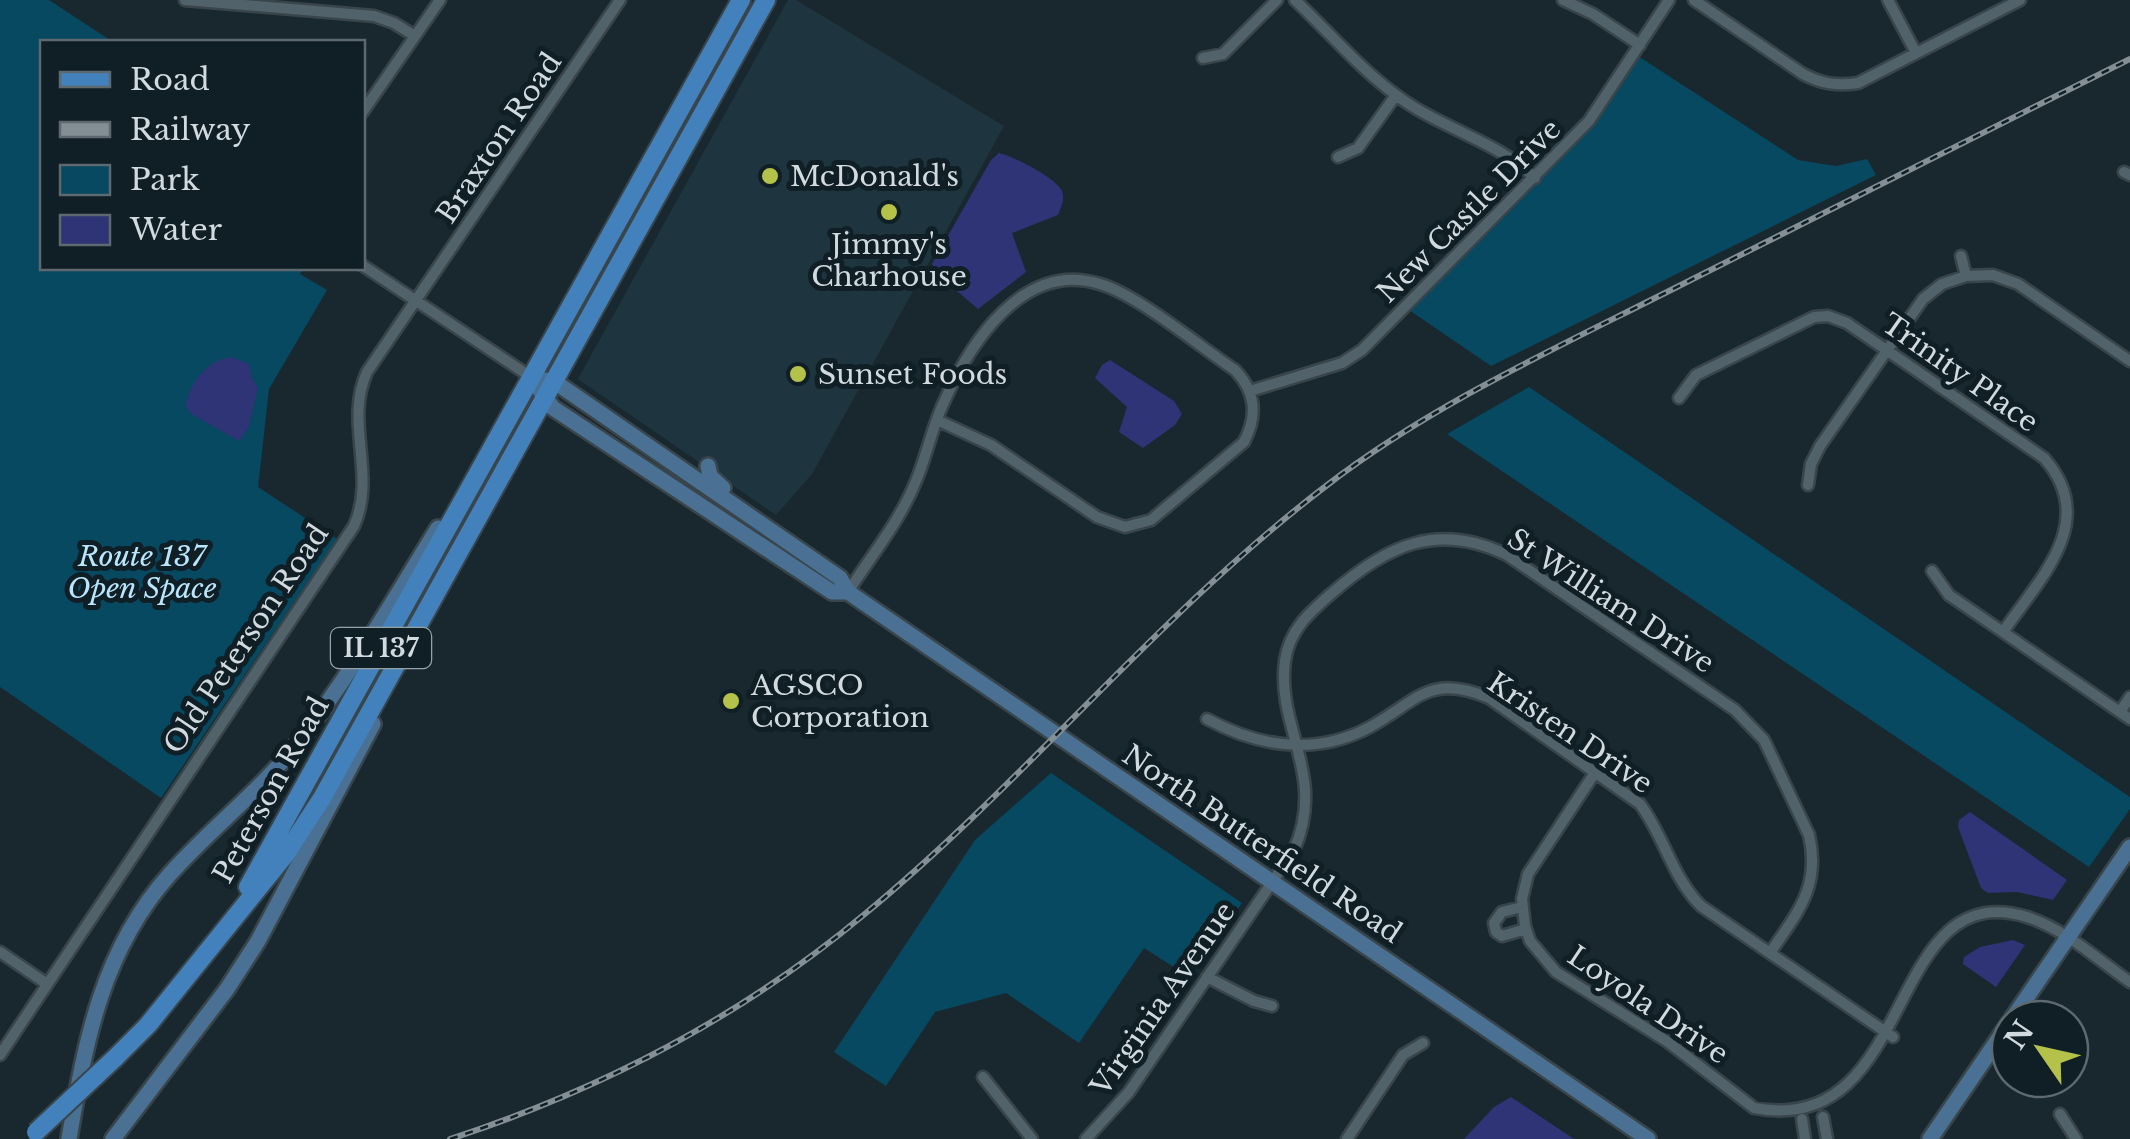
<svg xmlns="http://www.w3.org/2000/svg" width="2130" height="1139" font-family="'Libre Baskerville',serif">
  <rect width="100%" height="100%" fill="#19282f"/>
  <path fill="#1e353f" d="M788,0h8l208,126 -192,348 -36,41 -198,-136z"/>
  <path fill="#064961" d="M0,0h49l64,42h-71v226h262l-4,6 27,16 -58,99 -11,98 79,52 -176,259 -161,-111z
    M1638,56l160,104 38,6 31,-7 9,16 -385,191 -82,-56 158,-159z
    M1529,387l601,410v12l-41,58 -642,-433z
    M1051,773l191,130 -51,75 -47,-30 -65,95 -73,-50 -71,19 -49,74 -52,-34 141,-212z"/>
  <path fill="#2e3475" d="M999,153c14,3 57,25 63,38 3,9 -1,16 -4,24l-46,18 14,39 -48,37 -41,-35 -5,-10 59,-104z
    M232,357l17,7 3,14 6,10 -10,41 -9,12 -49,-28 -4,-7c4,-24 21,-46 46,-49z
    M1110,360l64,41 8,13 -7,11 -32,23 -24,-16 8,-25 -32,-29 7,-13z
    M1970,812l97,68 -14,20 -36,-8 -29,1 -7,-5 -23,-61 1,-7z
    M2013,940l12,5 -29,42 -33,-23 1,-7 16,-10z
    M1511,1097l63,42h-110l30,-32z"/>
  <g fill="none" stroke-linecap="round" stroke-linejoin="round">
    <defs>
      <path id="street" d="M185,0l189,16 20,7 21,13
        M1295,0c33,31 64,68 101,95 43,33 100,45 139,83
        M1563,0l30,14 47,31
        M1694,0l109,74c19,10 34,12 55,9l162,-83
        M1888,0l28,53
        M1203,58l20,-4 54,-54
        M362,113l78,-113
        M1338,157l20,-9 38,-53
        M2124,172l6,3
        M1961,256l5,20
        M362,265l169,112
        M1250,391l92,-28 20,-13 227,-229 80,-121
        M1679,398l17,-23 118,-58 14,-1 19,7 197,135c56,63 -4,120 -41,174
        M1808,485l3,-21 9,-18 103,-147 19,-15 24,-8 27,-1 25,9 112,77
        M1932,571l17,24 181,124
        M848,592c23,-36 52,-71 68,-111 11,-26 16,-54 28,-79 26,-59 79,-142 156,-118 38,11 99,62 135,86 21,22 23,45 9,72l-93,78 -26,7 -28,-10 -106,-72 -54,-25
        M2120,712l10,-15
        M1207,719c52,28 109,37 163,8 47,-26 59,-54 119,-29l151,106c24,32 32,73 61,102l192,131
        M1596,771l-68,103 -6,25 3,27 5,15 26,31 112,70 86,66c165,31 129,-235 273,-191 38,12 71,43 103,65
        M1522,907l-20,5 -8,11 2,9 6,4 24,-7
        M0,952l47,32
        M1207,977l47,24 18,5
        M0,1055l354,-529c23,-51 -10,-104 13,-154l253,-372
        M983,1077l49,62
        M2060,1114l16,25
        M1823,1117l4,22
        M1802,1119l3,20
        M1086,1139l43,-47 165,-242c33,-75 -18,-122 -9,-189 4,-31 25,-49 47,-68 54,-47 105,-72 175,-38l228,155 29,30 45,95c12,52 -12,78 -39,118
        M1347,1139l56,-84 20,-12"/>
      <path id="secondary" d="M531,377l24,5 285,196 8,14 800,547
        M539,389l14,19 279,184h16
        M708,466l2,10 13,12
        M2012,1019l118,-172
        M69,1139c16,-97 33,-189 101,-265 40,-45 89,-82 127,-130 53,-68 96,-143 141,-216
        M113,1139l114,-150 31,-48 115,-217
        M1930,1139l80,-117"/>
      <path id="primary" d="M248,887l493,-887
        M115,1058l33,-33 137,-170 37,-57 444,-798"/>
    </defs>
    <use href="#street" stroke="#39454b" stroke-width="15"/>
    <use href="#secondary" stroke="#39454b" stroke-width="20"/>
    <use href="#primary" stroke="#39454b" stroke-width="22"/>
    <use href="#street" stroke="#51626a" stroke-width="10"/>
    <use href="#secondary" stroke="#4a7193" stroke-width="15"/>
    <use href="#primary" stroke="#4381bd" stroke-width="18"/>
    <defs>
      <path id="rail" d="M450,1139c153,-50 293,-123 416,-226 161,-133 293,-300 460,-427 104,-80 226,-136 343,-195 153,-77 307,-155 461,-232"/>
    </defs>
    <use href="#rail" stroke="#838f95" stroke-width="6"/>
    <use href="#rail" stroke="#101e25" stroke-width="2.5" stroke-dasharray="8" stroke-linecap="butt"/>
    <defs>
      <path id="primary-bridge" d="M36,1132l79,-74"/>
    </defs>
    <use href="#primary-bridge" stroke="#39454b" stroke-width="22" stroke-linecap="butt"/>
    <use href="#primary-bridge" stroke="#4381bd" stroke-width="18"/>
  </g>
  <g fill="#b5c24a" stroke="#101e25" stroke-width="4">
    <circle cx="770" cy="176" r="10"/>
    <circle cx="889" cy="212" r="10"/>
    <circle cx="798" cy="374" r="10"/>
    <circle cx="731" cy="701" r="10"/>
  </g>
  <g text-anchor="middle" dominant-baseline="central" stroke-width="10" stroke-linejoin="round" paint-order="stroke">
    <rect fill="#101e25" stroke="#97a2a7" stroke-width="2.5" x="331" y="628" width="100" height="40" rx="8"/>
    <g font-size="25" font-weight="bold" fill="#d1dadf">
      <text x="381" y="648">IL 137</text>
    </g>
    <g font-size="28" fill="#d1dadf" stroke="#101e25">
      <text transform="translate(499 138) rotate(-56)">Braxton Road</text>
      <text transform="translate(1469 211) rotate(-45)">New Castle Drive</text>
      <text transform="translate(1960 373) rotate(35)">Trinity Place</text>
      <text transform="translate(1611 601) rotate(33)">St William Drive</text>
      <text transform="translate(246 639) rotate(-56)">Old Peterson Road</text>
      <text transform="translate(1570 733) rotate(34)">Kristen Drive</text>
      <text transform="translate(271 790) rotate(-61)">Peterson Road</text>
      <text transform="translate(1262 844) rotate(34)">North Butterfield Road</text>
      <text transform="translate(1163 999) rotate(-55)">Virginia Avenue</text>
      <text transform="translate(1648 1005) rotate(34)">Loyola Drive</text>
    </g>
    <g font-size="28" fill="#d1dadf" stroke="#101e25" text-anchor="start">
      <text x="790" y="176">McDonald's</text>
      <text x="889" y="244" text-anchor="middle">Jimmy's<tspan x="889" dy="32">Charhouse</tspan></text>
      <text x="818" y="374">Sunset Foods</text>
      <text x="751" y="685">AGSCO<tspan x="751" dy="32">Corporation</tspan></text>
    </g>
    <g font-size="28" font-style="italic" fill="#b9e6fd" stroke="#101e25">
      <text x="142" y="556">Route 137<tspan x="142" dy="32">Open Space</tspan></text>
    </g>
  </g>
  <rect x="40" y="40" width="325" height="230" fill="#101e25" stroke="#5d696f" stroke-width="2.5"/>
  <rect x="60" y="72" width="50" height="15" fill="#4381bd" stroke="#5d696f" stroke-width="2.5"/>
  <text x="130" y="90" font-size="30" fill="#d1dadf">Road</text>
  <rect x="60" y="122" width="50" height="15" fill="#838f95" stroke="#5d696f" stroke-width="2.5"/>
  <text x="130" y="140" font-size="30" fill="#d1dadf">Railway</text>
  <rect x="60" y="165" width="50" height="30" fill="#064961" stroke="#5d696f" stroke-width="2.5"/>
  <text x="130" y="190" font-size="30" fill="#d1dadf">Park</text>
  <rect x="60" y="215" width="50" height="30" fill="#2e3475" stroke="#5d696f" stroke-width="2.5"/>
  <text x="130" y="240" font-size="30" fill="#d1dadf">Water</text>
  <g transform="translate(2040 1049) rotate(304)"><circle r="48" fill="#101e25" stroke="#5d696f" stroke-width="2.5"/>
  <path d="M0-8L18 38L0 25L-18 38Z" fill="#b5c24a"/>
  <text y="-15" font-size="28" font-weight="bold" text-anchor="middle" fill="#d1dadf">N</text>
  </g>
</svg>
